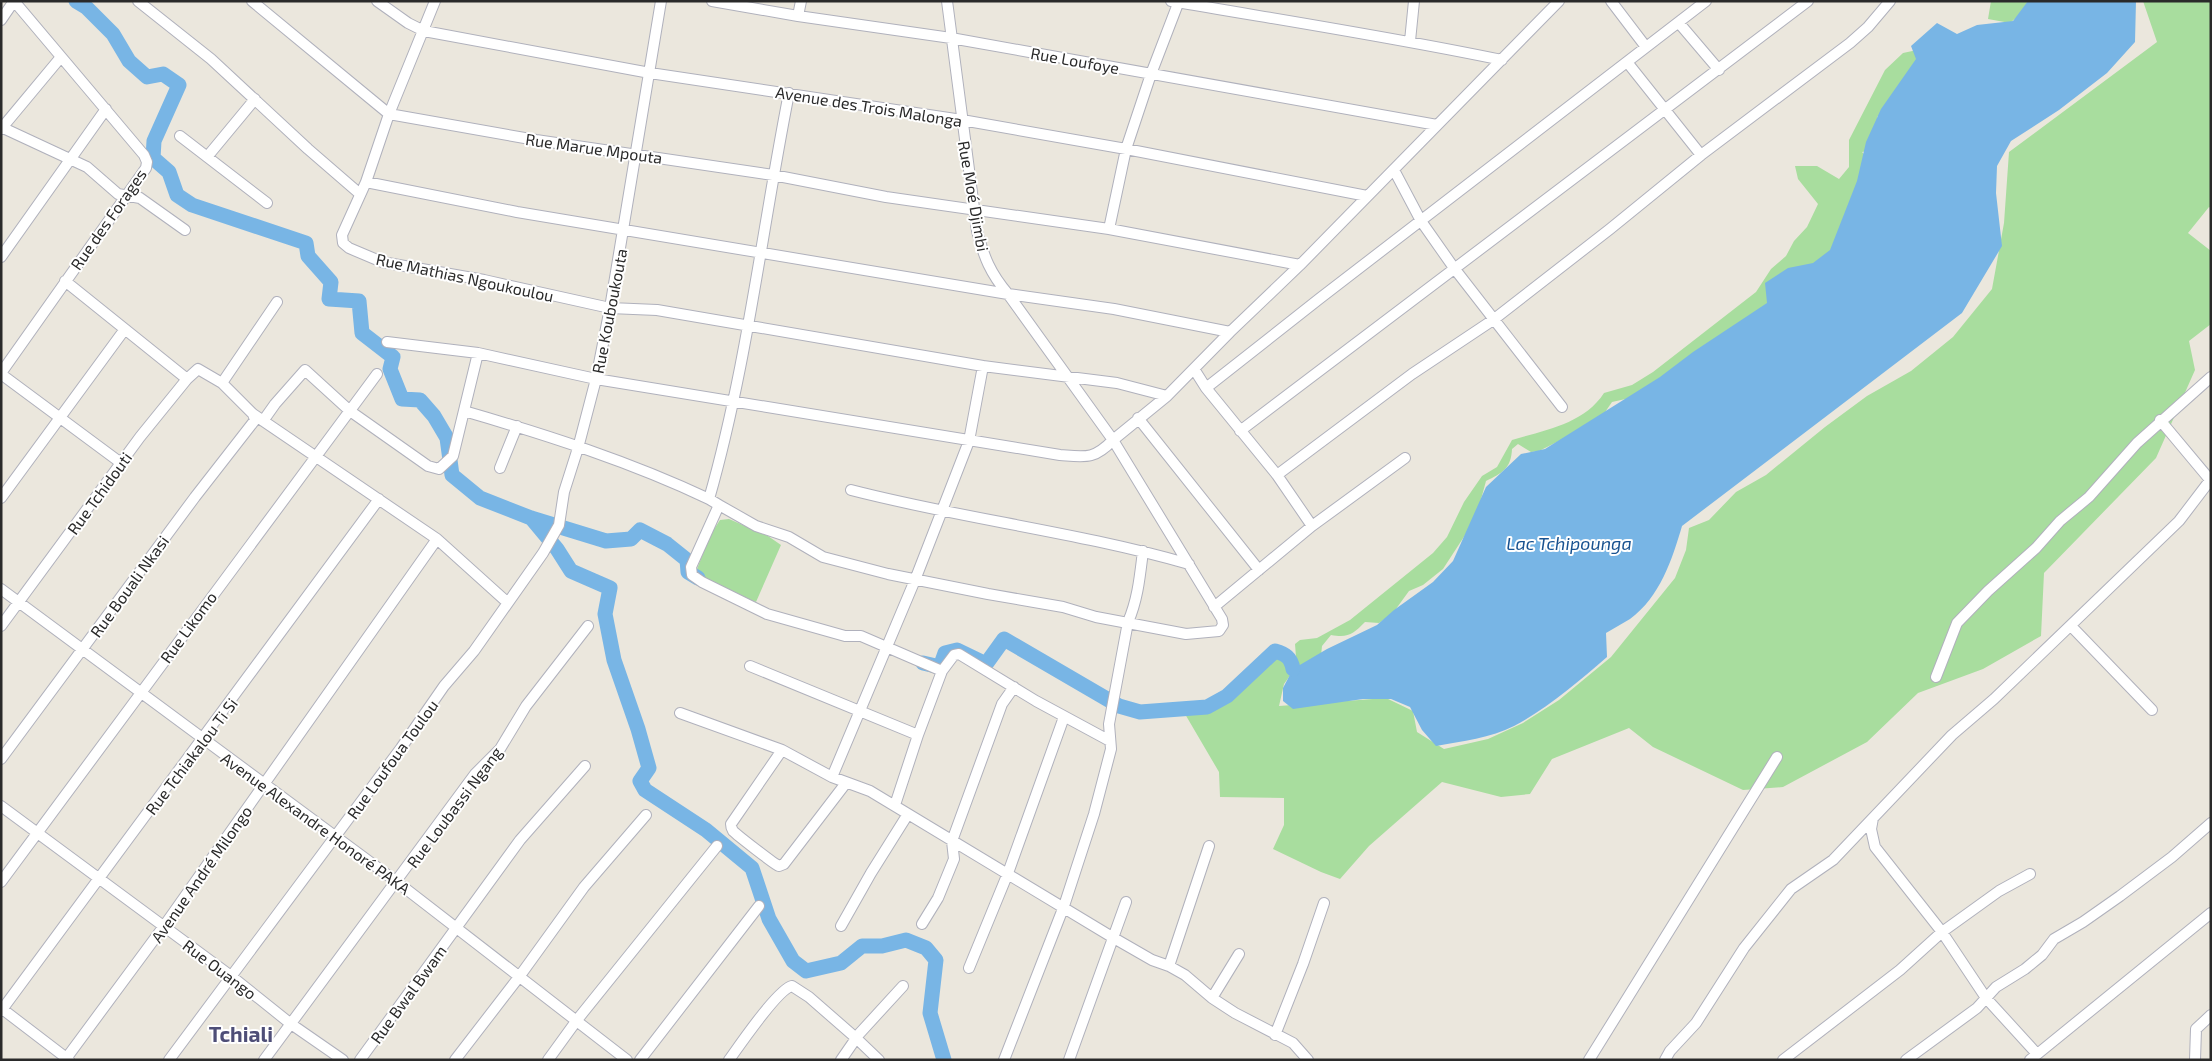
<svg xmlns="http://www.w3.org/2000/svg" width="2212" height="1061" font-family="'Exo 2',sans-serif">
  <rect width="100%" height="100%" fill="#ebe7dd"/>
  <path fill="#a8dd9e" d="M1991,1h44l-25,22 -22,-4z
    M2143,1h68v207l-2,-1 -21,26 23,18v73l-22,17 6,29 -39,88 -112,115 -3,63 -58,33 -65,24 -51,49 -84,45 -40,3 -90,-43 -24,-19 -77,31 -22,35 -29,3 -59,-15 -73,64 -29,33 -19,-7 -48,-23 11,-24v-27l-64,-1 -1,-25 -34,-58 60,-36 24,-19 27,-2 -1,-13 5,-4 17,-2 33,-18 83,-67 14,-16 17,-35 18,-26 15,-9 15,-27c33,-10 72,-16 92,-47l28,-8 21,-13 103,-80 15,-23 15,-13 8,-15 13,-14 11,-23 -20,-25 -3,-13h22l22,13 10,-12v-27l36,-70 18,-17 14,-3 6,10 -29,44 -17,13 2,32 -17,3 7,7 -34,90 -63,57 -133,90 -27,6 -13,19 -60,30 -8,1 -13,-8 -6,5c-1,20 -10,24 -26,32l-6,22 -11,26 -26,40 -20,16 -14,6 -16,22 -14,10 -14,-1c-12,12 -16,16 -34,13l-9,11 -2,20 -19,3 -3,-5 -14,20 -5,22 107,-8 27,13 4,21 27,17 44,-10 35,-16 36,-23 52,-43 64,-79 11,-28 3,-22 20,-8 27,-28 30,-17 59,-48 42,-31 44,-25 42,-34 39,-48 12,-66 5,-71 148,-110z
    M729,519l39,17 13,9 -25,57 -52,-22 -8,-8 13,-35 11,-17z"/>
  <path fill="#78b5e5" d="M2028,1h108l-1,41 -28,31 -48,37 -48,31 -14,25 -1,27 6,53 -40,67 -280,213c-10,34 -22,71 -52,93 -8,5 -16,9 -24,14l1,24c-29,25 -59,51 -93,69 -23,12 -52,15 -78,20l-14,-16 -12,-23 -19,-8h-28l-70,10 -10,-8v-13l10,-19 34,-20 50,-24 17,-15 39,-28 20,-21 33,-74 35,-33 24,-5 115,-72 33,-25 74,-49 -2,-20 23,-15 25,-5 17,-13 27,-69 9,-39 15,-33 35,-50 -5,-13 26,-23 20,11 20,-9 36,-4z"/>
  <g fill="none" stroke-linecap="round" stroke-linejoin="round">
    <path stroke="#78b5e5" stroke-width="15" d="M76,1l10,6 27,27 16,27 18,16 16,-3 16,11 -25,56 -1,17 16,14 8,23 15,10 114,38 2,13 23,26 -2,17 30,2 3,32 31,24 -3,12 12,30 18,1 14,16 13,22 5,37 28,23 51,20 75,23 25,-2 9,-9 27,14 20,16 1,12 10,6
      M532,519l25,30 14,22 39,17 -5,26 9,46 24,69 11,39 -9,13 5,9 61,40 46,38 17,51 24,42 13,10 35,-8 21,-17h20l24,-6 20,8 10,12 -6,53 14,47
      M923,663l17,4 5,-14 12,-3 29,14 18,-25 115,67 21,6 67,-5 20,-11 48,-45c10,3 16,6 18,18"/>
    <defs>
      <path id="minor" d="M138,1l73,58 97,90 52,45
        M252,1l137,113 147,26 237,35 113,22 223,32 191,36
        M377,1l31,22 16,8 226,42 312,47 164,29 241,47
        M435,1l-46,113 -23,68 -24,53 1,8 6,5 33,14 102,18 126,28 47,2 326,56 134,17 50,13
        M712,1l86,15 153,22 486,87
        M1171,1c110,19 221,36 331,59
        M1611,1l35,46
        M798,16l3,-15
        M1,20l13,-19
        M1679,23l40,47
        M1410,41l4,-40
        M1627,62l74,93
        M789,93c-27,136 -42,273 -80,406l10,6 -28,62 1,8 10,7 65,32 78,22h16l81,35 12,-16 5,-1 77,47 74,40
        M1,127l86,40 31,27 22,4 45,32
        M1,129l60,-72
        M180,136l87,67
        M207,157l48,-58
        M1394,170l27,51 33,47 108,139
        M366,182l151,30 491,82 106,15 116,23
        M1109,229l17,-80 25,-75 28,-73
        M1,257l105,-148
        M65,281l122,98
        M387,342l91,11 118,26 464,76c25,2 34,5 53,-15l-105,-146c-18,-21 -24,-37 -31,-63l-30,-230
        M1194,369l12,19 71,87 35,51
        M1,373l145,-205 1,-6 -3,-7 -130,-154
        M1,374l120,89
        M222,383l55,-81
        M1206,388l113,-89 387,-298
        M464,411c83,24 167,51 245,88
        M1138,418l121,152
        M2160,420l51,61
        M263,421l12,-17 30,-34 45,41 78,55 11,3 14,-13 25,-103
        M1240,431l568,-430
        M500,468l17,-42
        M1277,475l135,-101 81,-54 117,-91 91,-74 149,-112 18,-16 22,-26
        M851,490c112,29 227,42 338,74
        M1,498l124,-169
        M719,505l37,21 33,11 34,20 65,17 100,20 75,13 33,10 90,17 33,-3 4,-6 -1,-6 -109,-179 54,-44 63,-64 70,-67 259,-264
        M1,589l396,293 230,178
        M1214,607l98,-81 93,-68
        M1,626l139,-189 47,-58 11,-10 24,14 31,31 184,125 71,64
        M2071,626l81,84
        M750,666l168,69
        M1936,677l21,-54 31,-32 48,-43 24,-27 29,-24 48,-54 74,-66
        M680,713l102,37 50,27 38,14 242,146 40,23 17,6 16,9 27,23 23,15 58,30 15,17
        M782,750l-51,74c0,3 0,4 2,7 4,4 41,33 46,35l5,-2 62,-81
        M1,759l194,-262 60,-77 -2,-6
        M832,777l83,-197 54,-139 14,-75
        M895,805l23,-70 24,-64
        M1,806l230,170 60,48 52,36
        M1873,818l-2,11 4,18 67,85 44,66 51,56
        M1,882l376,-508
        M922,924l16,-26 16,-39 -2,-18 50,-137 12,-17
        M841,926l30,-53 37,-59
        M1169,966l40,-120
        M969,968l39,-95 56,-156
        M1212,998l27,-44
        M1,1008l68,52
        M1,1011l378,-512
        M1275,1035l28,-71 21,-61
        M65,1060l99,-134 273,-387
        M169,1060l232,-312 43,-62 30,-35 69,-98 16,-28 5,-33 14,-44 18,-69 14,-71 51,-307
        M264,1060l211,-286 25,-25 26,-43 62,-80
        M360,1060l160,-220 65,-74
        M455,1060l64,-83 65,-90 62,-72
        M548,1060l29,-40 140,-174
        M640,1060l119,-154
        M729,1060c10,-14 49,-71 63,-74l17,11 47,41 23,22
        M841,1060l18,-26 44,-48
        M1004,1060l60,-154 30,-92 17,-65 -2,-25 19,-102c10,-23 12,-47 15,-71
        M1069,1060l57,-158
        M1589,1060l188,-303
        M1665,1060l5,-9 26,-28 48,-75 47,-59 42,-29 119,-125 42,-36 185,-178 32,-42
        M1783,1060l117,-90 42,-38 57,-41 31,-17
        M1906,1060l71,-52 19,-21 29,-18 17,-14 12,-16 29,-17 37,-26 52,-39 39,-34
        M2030,1060l181,-147
        M2195,1060l1,-31 15,-14"/>
    </defs>
    <use href="#minor" stroke="#b0b1bc" stroke-width="12"/>
    <use href="#minor" stroke="#fff" stroke-width="10"/>
  </g>
  <g text-anchor="middle" dominant-baseline="central" stroke-width="4" stroke-linejoin="round" paint-order="stroke">
    <g font-size="16" fill="#2a2a2a" stroke="#fff">
      <text transform="translate(1075 60) rotate(10)">Rue Loufoye</text>
      <text transform="translate(869 106) rotate(9)">Avenue des Trois Malonga</text>
      <text transform="translate(594 148) rotate(8)">Rue Marue Mpouta</text>
      <text transform="translate(974 196) rotate(80)">Rue Moé Djimbi</text>
      <text transform="translate(108 219) rotate(-55)">Rue des Forages</text>
      <text transform="translate(465 277) rotate(12)">Rue Mathias Ngoukoulou</text>
      <text transform="translate(609 311) rotate(-79)">Rue Kouboukouta</text>
      <text transform="translate(99 493) rotate(-54)">Rue Tchidouti</text>
      <text transform="translate(129 586) rotate(-54)">Rue Bouali Nkasi</text>
      <text transform="translate(188 627) rotate(-54)">Rue Likomo</text>
      <text transform="translate(191 756) rotate(-53)">Rue Tchiakalou Ti Si</text>
      <text transform="translate(392 759) rotate(-54)">Rue Loufoua Toulou</text>
      <text transform="translate(454 807) rotate(-53)">Rue Loubassi Ngang</text>
      <text transform="translate(316 823) rotate(36)">Avenue Alexandre Honoré PAKA</text>
      <text transform="translate(201 874) rotate(-55)">Avenue André Milongo</text>
      <text transform="translate(220 969) rotate(37)">Rue Ouango</text>
      <text transform="translate(408 994) rotate(-54)">Rue Bwal Bwam</text>
    </g>
    <g font-size="18" font-style="italic" fill="#185290" stroke="#fff">
      <text x="1569" y="543">Lac Tchipounga</text>
    </g>
    <g font-size="21" font-weight="bold" fill="#4e4e77" stroke="#fff">
      <text x="241" y="1033">Tchiali</text>
    </g>
  </g>
  <rect width="2212" height="1061" fill="none" stroke="#2a2a2a" stroke-width="5"/>
</svg>
